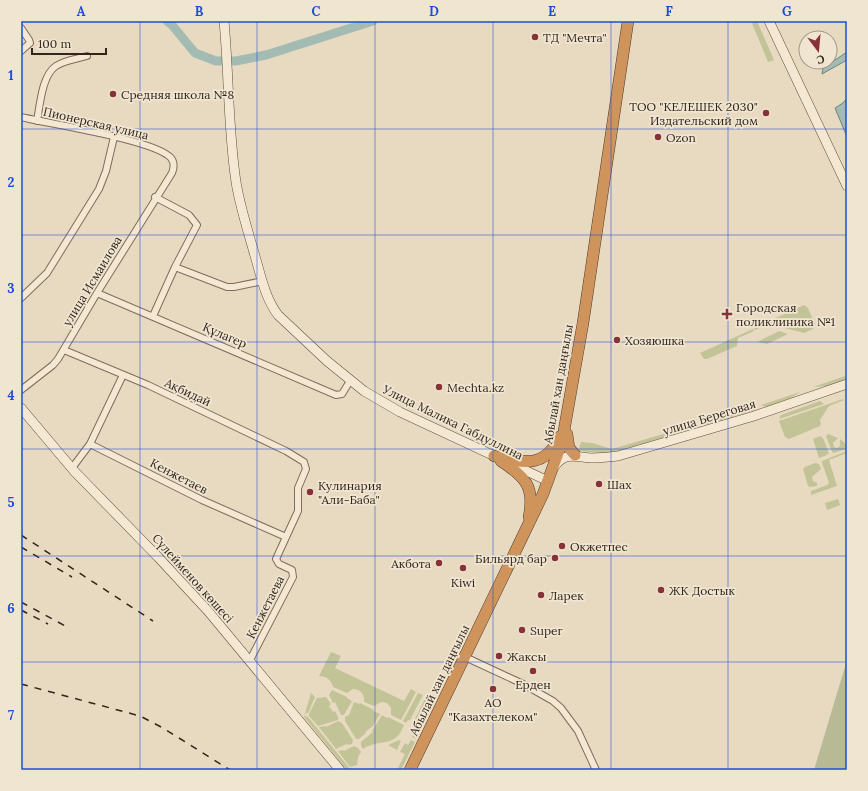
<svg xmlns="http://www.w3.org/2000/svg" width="868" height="791" font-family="Lora,serif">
  <rect width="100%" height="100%" fill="#e8dac1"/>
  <path fill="#c2c497" d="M751,21h6l17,39 -6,2z
    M804,305l4,3 7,16 -2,5 -9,4 -31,-8 -1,-2 -17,7 -1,-2z
    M753,329l1,2 -16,7 -1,8 -30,13h-3l-4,-6z
    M779,331l9,3 -21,10 -10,-2z
    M845,376v4l-19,6 -13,1z
    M800,392l-9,6 -25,9 -5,-2z
    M843,399l1,1 -15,6 -9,14 1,4 -1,2 -31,13 -4,-2 -6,-16z
    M820,401l4,3 -45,15 2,-4z
    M757,407l-2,3 -50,15h-3l-2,-2z
    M694,425l-2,4 -81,24h-11l-22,-2 3,-9 11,1 20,6z
    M828,434l10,4 -5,5 1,4 3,1 3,-2v-7l4,3 2,5 -1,2 -11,4 -2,-1 -6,-16z
    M820,436l3,2 6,15 -2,2 -8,3 -6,-19z
    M847,451v2l-18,7 8,26 -26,9v-4l16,-6 2,-2 -7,-20v-2z
    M815,463l4,1 2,5 -9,8 1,4 4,2v3l-7,1 -2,-1 -5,-17 2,-2z
    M838,499l2,6 -13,5 -2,-7z
    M331,652l10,4 -6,12 69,33 7,-12 5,3 -15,28 -10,-5v-7l-4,-5 -6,-1 -7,4 -10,-4c1,-8 -4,-13 -11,-13l-6,4 -14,-6c-2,-7 -6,-11 -14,-11z
    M332,690l15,7v1l5,3 -8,14h-3l-6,-13 -2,1 -4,-8z
    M311,693l4,4 -7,16 -4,1 1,2 3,1 43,53h-4l-43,-53z
    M418,693l5,2 -13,25h-2l-2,3 -3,-2z
    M326,697l5,7 -2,2 4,6 2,-1 3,6v3l-20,6 -9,-10v-2l8,-16z
    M426,697l9,5 -19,37 -4,-2 6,-12 -5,-2z
    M354,702l5,2 1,-1 14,7 -1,1 7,3 -7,12 -8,6 1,1 -7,6h-3l-11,-18v-4l4,-2z
    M382,715l5,3 1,-1 16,8c-2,4 -4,9 -7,12 -10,8 -24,4 -34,12l-2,-3v-4l12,-10 -1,-1z
    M338,721l4,2 11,17 -1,4 -4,1 -1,-1 -11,5 -17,-22 7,-1v1z
    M399,740l2,1 -4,9 -9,-5z
    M411,740l4,2 -14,28h-4l8,-16 -5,-2 5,-9 3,2z
    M354,746l4,2 3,4 -3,5 -1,8 -7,2 -12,-16 5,-1 1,1z"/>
  <path fill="#b8ba95" d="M847,660v110h-33z"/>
  <path fill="#a3bbb2" stroke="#6c877e" d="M847,52v8l-25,14 1,-6z
    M847,98v39l-12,-29 8,-5z"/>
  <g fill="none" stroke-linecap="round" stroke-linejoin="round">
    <path stroke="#a3bbb2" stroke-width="9" d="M167,21l5,4 23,28 21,8h20l30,-6 107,-34"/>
    <defs>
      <path id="street" d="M21,28l8,12 1,3 -9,8
        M21,117c29,7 135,23 150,41 4,5 3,10 1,15l-75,120 -39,66 -5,6 -32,25
        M37,121c3,-16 5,-46 19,-55 9,-6 21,-7 31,-10
        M175,267l52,20h7l29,-6
        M97,293l239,102 6,-1 8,-13
        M21,298l26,-25 52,-84 7,-18 8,-34
        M153,316l22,-49 22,-42 -8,-10 -34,-18
        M64,350l84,35 138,66 18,11 2,7 -8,19v23l-22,48 3,5 13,6 1,7 -43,83
        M90,444l33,-69
        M72,468l18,-24 112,56 84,37
        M465,657l58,27 30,17 8,7 17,23 18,39"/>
      <path id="secondary" d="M224,21c5,53 4,108 12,161 4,25 12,49 19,74 6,20 10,42 23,59l49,46 37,30 36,21 148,69
        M769,21l78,165
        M21,408l54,64 83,85 50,54 132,159
        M554,467c12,-16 21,-10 38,-9 9,0 17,-1 26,-2l136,-40 93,-32"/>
      <path id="highway" d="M567,434l2,14 6,7
        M494,456c27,6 51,14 65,-19
        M501,461c24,16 34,25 28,56
        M410,770l133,-276 19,-52 21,-119 45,-302"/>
    </defs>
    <use href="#street" stroke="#7f6c5b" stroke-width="8"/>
    <use href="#secondary" stroke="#614d3e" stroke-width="10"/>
    <use href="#highway" stroke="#4d3b2f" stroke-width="12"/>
    <use href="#street" stroke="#f4e8d3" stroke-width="6"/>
    <use href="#secondary" stroke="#f4e8d3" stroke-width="9"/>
    <use href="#highway" stroke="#ce945b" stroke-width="11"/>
    <path stroke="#31251d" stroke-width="1.5" stroke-dasharray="7 7" stroke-linecap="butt" d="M21,535l132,86
      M21,547l51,30
      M21,602l48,26
      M21,610l27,14
      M21,684l119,32 23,12 67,42"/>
  </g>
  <path fill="none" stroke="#1d4ed8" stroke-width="1" stroke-opacity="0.55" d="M140,21v749M257,21v749M375,21v749M493,21v749M611,21v749M728,21v749M21,129h826M21,235h826M21,342h826M21,449h826M21,556h826M21,662h826"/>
  <g fill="#873239" stroke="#f0e5d0" stroke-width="1.5">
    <circle cx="535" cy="37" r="4"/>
    <circle cx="113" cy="94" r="4"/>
    <circle cx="766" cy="113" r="4"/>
    <circle cx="658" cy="137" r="4"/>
    <path d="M725 308h4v4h4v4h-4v4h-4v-4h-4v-4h4z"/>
    <circle cx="617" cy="340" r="4"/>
    <circle cx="439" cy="387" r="4"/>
    <circle cx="599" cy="484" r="4"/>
    <circle cx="310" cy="492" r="4"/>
    <circle cx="562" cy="546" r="4"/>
    <circle cx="555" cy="558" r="4"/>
    <circle cx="439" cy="563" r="4"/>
    <circle cx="463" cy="568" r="4"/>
    <circle cx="661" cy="590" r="4"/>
    <circle cx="541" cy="595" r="4"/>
    <circle cx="522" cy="630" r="4"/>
    <circle cx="499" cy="656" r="4"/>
    <circle cx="533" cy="671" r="4"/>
    <circle cx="493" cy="689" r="4"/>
  </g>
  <g text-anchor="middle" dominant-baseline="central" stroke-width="3.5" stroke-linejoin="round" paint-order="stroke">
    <g font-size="12" fill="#31251d" stroke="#f0e5d0" text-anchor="start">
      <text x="543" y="37">ТД "Мечта"</text>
      <text x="121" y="94">Средняя школа №8</text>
      <text x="758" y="106" text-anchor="end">ТОО "КЕЛЕШЕК 2030"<tspan x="758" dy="14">Издательский дом</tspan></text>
      <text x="666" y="137">Ozon</text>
      <text x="736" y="307">Городская<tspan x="736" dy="14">поликлиника №1</tspan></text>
      <text x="625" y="340">Хозяюшка</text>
      <text x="447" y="387">Mechta.kz</text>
      <text x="607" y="484">Шах</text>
      <text x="318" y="485">Кулинария<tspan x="318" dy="14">"Али-Баба"</tspan></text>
      <text x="570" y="546">Окжетпес</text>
      <text x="547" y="558" text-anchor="end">Бильярд бар</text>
      <text x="431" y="563" text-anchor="end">Акбота</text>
      <text x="463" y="582" text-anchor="middle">Kiwi</text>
      <text x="669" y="590">ЖК Достык</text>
      <text x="549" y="595">Ларек</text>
      <text x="530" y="630">Super</text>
      <text x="507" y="656">Жаксы</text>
      <text x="533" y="684" text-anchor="middle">Ерден</text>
      <text x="493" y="702" text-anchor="middle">АО<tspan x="493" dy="14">"Казахтелеком"</tspan></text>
    </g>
    <g font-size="12" fill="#31251d" stroke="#f0e5d0">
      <text transform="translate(96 123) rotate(13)">Пионерская улица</text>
      <text transform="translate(92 281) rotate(-59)">улица Исмаилова</text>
      <text transform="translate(225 335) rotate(23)">Құлагер</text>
      <text transform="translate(558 384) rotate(-80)">Абылай хан даңғылы</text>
      <text transform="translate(188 392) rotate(25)">Ақбидай</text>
      <text transform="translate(709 417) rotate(-17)">улица Береговая</text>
      <text transform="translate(453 422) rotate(26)">Улица Малика Габдуллина</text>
      <text transform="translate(179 476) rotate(27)">Кенжетаев</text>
      <text transform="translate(193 578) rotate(48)">Сүлейменов көшесі</text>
      <text transform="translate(265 607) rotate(-63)">Кенжетаева</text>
      <text transform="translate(439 680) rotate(-64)">Абылай хан даңғылы</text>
    </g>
  </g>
  <rect width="868" height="791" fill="none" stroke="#f0e5d0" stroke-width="44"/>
  <g transform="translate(818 50) rotate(164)"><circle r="19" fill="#f0e5d0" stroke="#a49888"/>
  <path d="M0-3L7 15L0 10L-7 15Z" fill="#873239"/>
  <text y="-6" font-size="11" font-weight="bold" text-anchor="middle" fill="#31251d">С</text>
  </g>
  <path d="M32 48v6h74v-6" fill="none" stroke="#31251d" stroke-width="2"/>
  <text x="38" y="48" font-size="12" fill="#31251d" stroke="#f0e5d0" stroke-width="3" paint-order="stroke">100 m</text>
  <rect x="22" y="22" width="824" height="747" fill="none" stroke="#1d4ed8" stroke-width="1.5"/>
  <g font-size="13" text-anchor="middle" font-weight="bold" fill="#1d4ed8">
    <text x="81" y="16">A</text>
    <text x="199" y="16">B</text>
    <text x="316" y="16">C</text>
    <text x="434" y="16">D</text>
    <text x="552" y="16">E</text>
    <text x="669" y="16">F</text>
    <text x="787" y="16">G</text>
    <text x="11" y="80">1</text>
    <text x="11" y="187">2</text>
    <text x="11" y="293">3</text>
    <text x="11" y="400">4</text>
    <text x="11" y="507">5</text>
    <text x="11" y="613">6</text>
    <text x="11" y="720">7</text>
  </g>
</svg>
